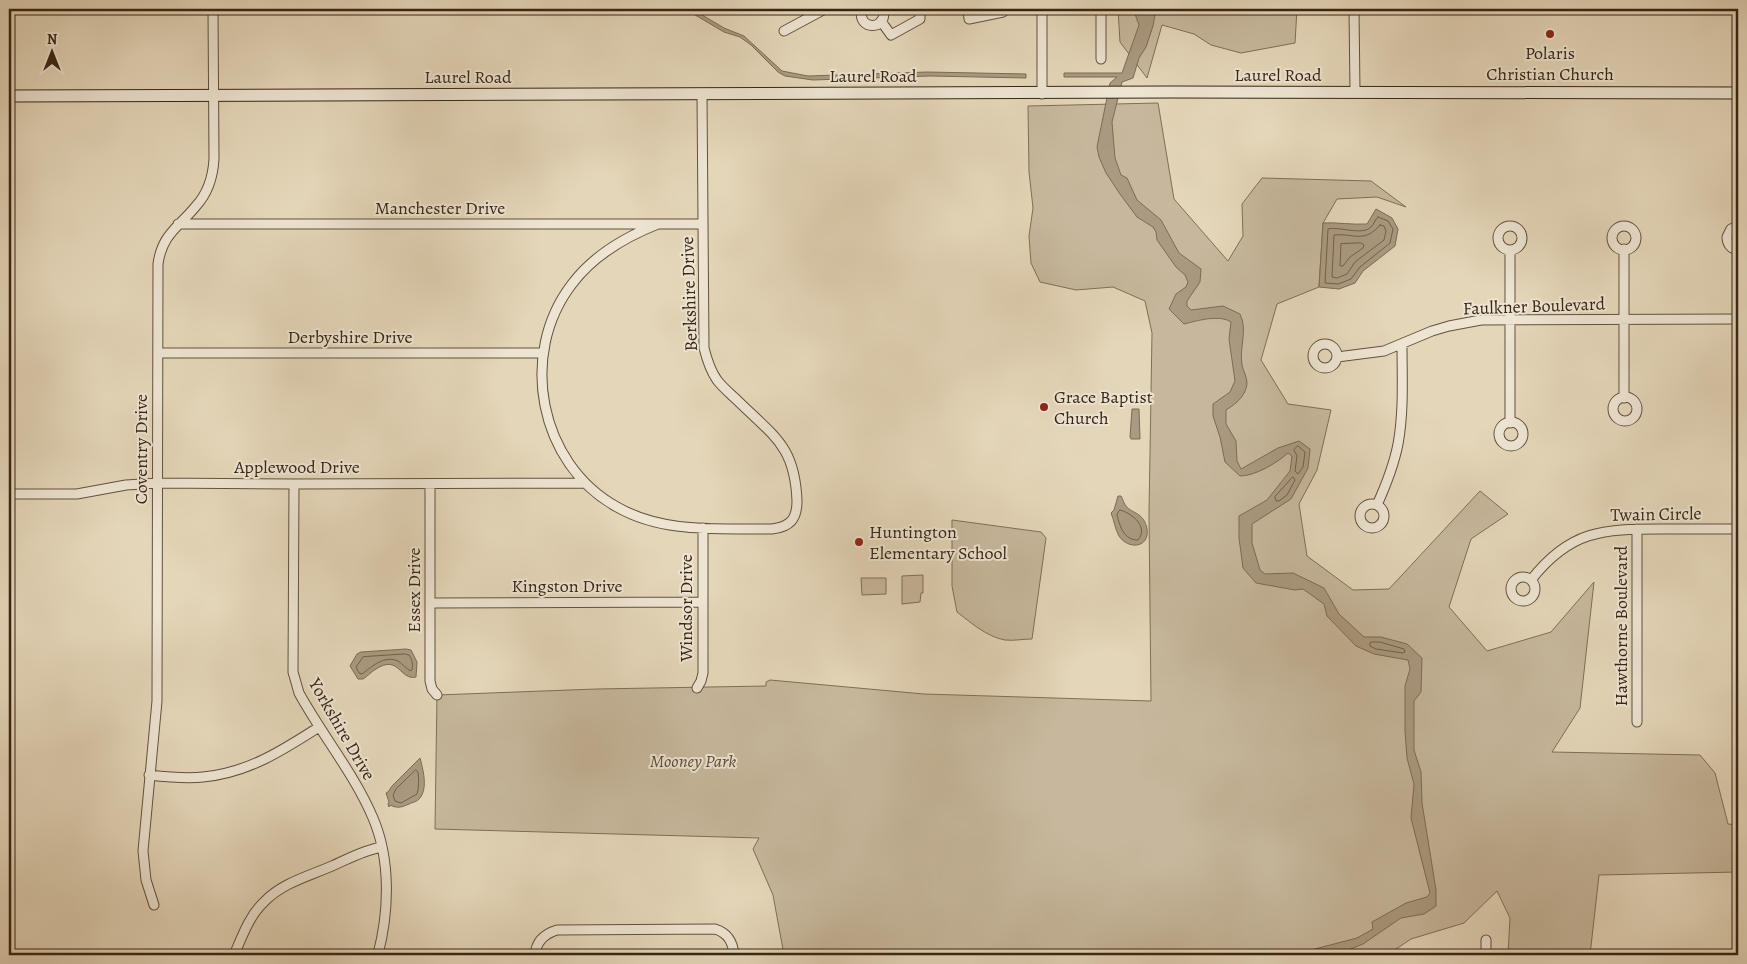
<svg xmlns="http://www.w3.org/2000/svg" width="1747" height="964" font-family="Alegreya,serif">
  <rect width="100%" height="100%" fill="#e4d6b9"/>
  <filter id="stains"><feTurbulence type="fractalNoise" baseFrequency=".004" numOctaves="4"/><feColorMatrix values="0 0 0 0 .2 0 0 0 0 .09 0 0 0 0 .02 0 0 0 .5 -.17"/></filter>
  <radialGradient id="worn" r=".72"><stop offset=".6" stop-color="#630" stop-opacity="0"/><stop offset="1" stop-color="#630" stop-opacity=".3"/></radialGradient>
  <path fill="#c7b89d" stroke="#806e58" d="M1118,9h179l-2,34 -54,10 -30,-8 -17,-11 -32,-9 -15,53 -27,-36z
    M1158,103l16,96 54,62 15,-25 -1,-32 20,-26 109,3 35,26 -29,-10 -40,2 -14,24 -4,64 -42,17 -16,56 27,44 43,6 -14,60 -18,34 8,52 46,34 36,-1 91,-98 28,23 -37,25 -22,68 38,44 64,-19 43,-50 -14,126 -28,44 148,3 15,18 13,51 10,1v47l-139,3 -9,80h-82l2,-37 -13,-27 -33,32 -53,16 -24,16h-234l-26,-5 -11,5h-332l-11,-60 -20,-46 6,-11 -324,-9 2,-134 159,-6 170,-3v-4l4,-2 154,14 227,7 -2,-187 3,-181 -7,-32 -32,-14 -37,3 -36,-8 -9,-19 -2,-27 4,-28 -4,-36 -1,-66z
    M952,520l89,12 5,6 -14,101c-9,0 -19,2 -27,1 -18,-3 -35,-18 -48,-28l-5,-26z
    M923,575v18h-2l-1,9 -18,2v-28z
    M861,578h25v16l-24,1z"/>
  <path fill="#aa9a81" stroke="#7c6b55" d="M685,9h7l32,19 20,8 38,35 26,5 119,-4 99,2v4l-96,-2 -117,4 -28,-4 -7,-4 -27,-27 -11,-8 -16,-5z
    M1130,9h16v2l9,4 -2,11 -7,21 -7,11 -6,20 -11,4 -10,40 3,36 6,17 6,3 10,22 24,20 18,33 22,16 -1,13 -13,19v5l4,4 32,-4 17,8c8,16 -1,33 2,51 2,9 8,16 3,26 -4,9 -11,14 -19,19v14l10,17 1,20 4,8 37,-21 21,-7 11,8 -2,19 -17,31 -39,25v19l8,27 5,4 28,-1 31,15 15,26 25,23h17l26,7 15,14 -1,34 -7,9v49l7,22 1,31 14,87v16l-12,8 -23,4 -38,26 -20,8 -9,3h-32l9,-5 46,-12 16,-9 -1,-7 34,-19 21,-6 3,-4 -19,-75 3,-34 -7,-26 -2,-27v-45l5,-17 -2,-9 -34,-6 -18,-8 -29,-30 -3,-12 -21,-15 -8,1 -39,-7 -13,-15 -4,-30v-22l28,-16 23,-29 2,-15 -4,-3c-11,10 -33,23 -48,23l-15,-14 -5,-25 -7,-21v-12l17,-12 5,-11 -6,-42 2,-17c-12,-8 -35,-1 -47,2l-15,-15 7,-15 10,-7 2,-5 -3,-7 -9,-8 -19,-27 -1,-8 -3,-5 -16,-10 -17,-23 -14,-21 -7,-16 -2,-10 13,-64 7,-6h-53v-4h58l17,-48 -4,-11z
    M1376,209l16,9 6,11 -3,17 -32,25 -8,12 -16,6 -20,-2 4,-64c14,-1 28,2 44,1z
    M1132,409h7l1,30h-9l-1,-2z
    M1118,496h3c2,3 3,8 5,10 6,8 18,6 21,23 3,19 -19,21 -28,7 -4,-7 -5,-16 -8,-23l3,-3z
    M406,649l5,1 6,12 -1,15c-16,4 -17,-23 -40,-8 -4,2 -8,7 -13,10h-5l-8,-13 7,-12 4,-2z
    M420,758c3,11 8,30 0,40 -3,4 -7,4 -11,6 -7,3 -11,5 -19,1l-1,2 -1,-3 1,-2 -3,-9 2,-1 4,-6z"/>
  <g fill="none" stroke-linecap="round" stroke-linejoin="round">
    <path stroke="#71604a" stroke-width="1" d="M1378,217l10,4 5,8 -3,14 -30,24 -9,12 -13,5 -13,-1 3,-54c10,-3 35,7 43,-2 3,-3 4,-7 7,-10z
      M1380,225l4,1 2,5 -2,9 -29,22 -8,12 -10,4 -5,-1 2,-42c20,-2 30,9 46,-10z
      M1361,243l3,2 -1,3 -13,9 -7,9h-3l1,-22z
      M1298,446l7,6 -2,15 -5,7 -3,-3 2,-15 -3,-6z
      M1293,477l2,3 -8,15 -8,6h-3l-1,-4z
      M1120,510c12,3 29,17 18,30 -14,0 -18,-13 -21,-25z
      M1371,642h9l24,7 1,3 -2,1 -27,-4 -6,-3z
      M405,654l4,1c3,4 5,12 2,16 -5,-2 -8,-7 -13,-10 -14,-6 -25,5 -36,13l-3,-1 -3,-6 7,-10z
      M416,770l2,2c1,8 1,15 -1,22l-16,9 -6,-2 -2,-6 3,-6z"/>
    <defs>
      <path id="street" d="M862,9c-6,22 27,22 21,0
        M968,9l1,10 34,-7 -1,-3
        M1042,9v85
        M1354,9l1,83
        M881,21l10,14 29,-16v-10
        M784,31l41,-22
        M1101,59v-50
        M178,224h525
        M658,224c-33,13 -65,32 -86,60 -54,70 -33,180 45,223 47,27 103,21 155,22 18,-2 25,-10 25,-28 -2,-54 -22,-64 -58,-99 -7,-7 -16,-14 -22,-22 -7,-10 -10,-20 -13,-32l-2,-253
        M1738,226l-7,3 -4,8c0,7 4,12 11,13
        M1498 238a12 12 0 1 1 24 0a12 12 0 1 1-24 0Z
        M1612 238a12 12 0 1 1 24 0a12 12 0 1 1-24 0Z
        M1624,249v149
        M1313 356a12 12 0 1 1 24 0a12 12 0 1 1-24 0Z
        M158,353h385
        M1337,357l47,-6 48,-20 17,-5 32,-6 257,-1
        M1613 409a12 12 0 1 1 24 0a12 12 0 1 1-24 0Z
        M1499 434a12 12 0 1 1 24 0a12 12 0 1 1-24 0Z
        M1510,423v-173
        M294,484l-1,188 6,21c23,42 56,82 74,125 18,42 16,94 5,136
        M430,484v197l2,8 5,6
        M9,494h68l49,-9 32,-2 136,1 291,-1
        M1360 516a12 12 0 1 1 24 0a12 12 0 1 1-24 0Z
        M1377,505c9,-20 17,-40 21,-61 6,-33 4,-67 4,-100
        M1637,529v193
        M1511 589a12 12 0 1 1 24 0a12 12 0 1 1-24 0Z
        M1531,580c39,-50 72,-51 130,-51 26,0 52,0 77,0
        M431,603l272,-1
        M697,688l4,-7 2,-8v-145
        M149,775c18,2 36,4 54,2 45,-4 80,-27 116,-50
        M154,905l-8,-25 -3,-29 14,-150 1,-437c4,-30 21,-37 38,-58 12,-13 17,-30 18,-47l-1,-150
        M1486,940v15
        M234,955c8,-18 15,-39 30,-53 18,-19 45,-26 68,-36 16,-7 32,-16 50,-19
        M535,955c1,-13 9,-21 22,-25l158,-1c13,4 18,13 19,26"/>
      <path id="secondary" d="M9,96l1163,-4 566,1"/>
    </defs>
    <use href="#street" stroke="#63513d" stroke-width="11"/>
    <use href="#secondary" stroke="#382514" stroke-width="13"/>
    <use href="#street" stroke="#ede4d2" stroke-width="9"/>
    <use href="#secondary" stroke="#ede4d2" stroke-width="11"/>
  </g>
  <g fill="#8f2418" stroke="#ede4d2" stroke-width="2">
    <circle cx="1550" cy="34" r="5"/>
    <circle cx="1044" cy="407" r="5"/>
    <circle cx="859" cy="542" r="5"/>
  </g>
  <g text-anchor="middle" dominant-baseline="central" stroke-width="4" stroke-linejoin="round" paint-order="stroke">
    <g font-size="18" fill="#382514" stroke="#ede4d2" text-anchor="start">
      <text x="1550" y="53" text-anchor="middle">Polaris<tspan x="1550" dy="21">Christian Church</tspan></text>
      <text x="1054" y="397">Grace Baptist<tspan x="1054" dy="21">Church</tspan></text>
      <text x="869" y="532">Huntington<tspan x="869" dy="21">Elementary School</tspan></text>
    </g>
    <g font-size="18" fill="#382514" stroke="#ede4d2">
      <text x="1278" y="75">Laurel Road</text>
      <text x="873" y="76">Laurel Road</text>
      <text x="468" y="77">Laurel Road</text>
      <text x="440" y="208">Manchester Drive</text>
      <text transform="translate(689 294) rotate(-92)">Berkshire Drive</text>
      <text transform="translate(1534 306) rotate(-2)">Faulkner Boulevard</text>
      <text x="350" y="337">Derbyshire Drive</text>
      <text transform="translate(141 449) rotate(-90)">Coventry Drive</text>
      <text x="297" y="467">Applewood Drive</text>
      <text transform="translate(1656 514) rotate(-1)">Twain Circle</text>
      <text x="567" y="586">Kingston Drive</text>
      <text transform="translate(414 590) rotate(-90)">Essex Drive</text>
      <text transform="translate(686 608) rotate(-90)">Windsor Drive</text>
      <text transform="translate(1621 626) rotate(-90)">Hawthorne Boulevard</text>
      <text transform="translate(342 729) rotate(60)">Yorkshire Drive</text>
    </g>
    <g font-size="18" font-style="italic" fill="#5c4a36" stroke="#ede4d2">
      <text x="693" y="761">Mooney Park</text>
    </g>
  </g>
  <rect width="1747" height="964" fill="none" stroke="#e4d6b9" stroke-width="30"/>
  <rect x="10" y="10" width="1727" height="944" fill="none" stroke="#382514" stroke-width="2.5"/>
  <rect x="15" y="15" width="1717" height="934" fill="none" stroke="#382514"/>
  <g transform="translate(52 52)" stroke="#ede4d2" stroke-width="4" paint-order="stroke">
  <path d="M0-4L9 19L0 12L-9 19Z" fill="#382514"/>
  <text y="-8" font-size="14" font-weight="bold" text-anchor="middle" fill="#382514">N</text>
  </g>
  <rect width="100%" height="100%" filter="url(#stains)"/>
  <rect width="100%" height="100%" fill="url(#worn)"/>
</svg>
